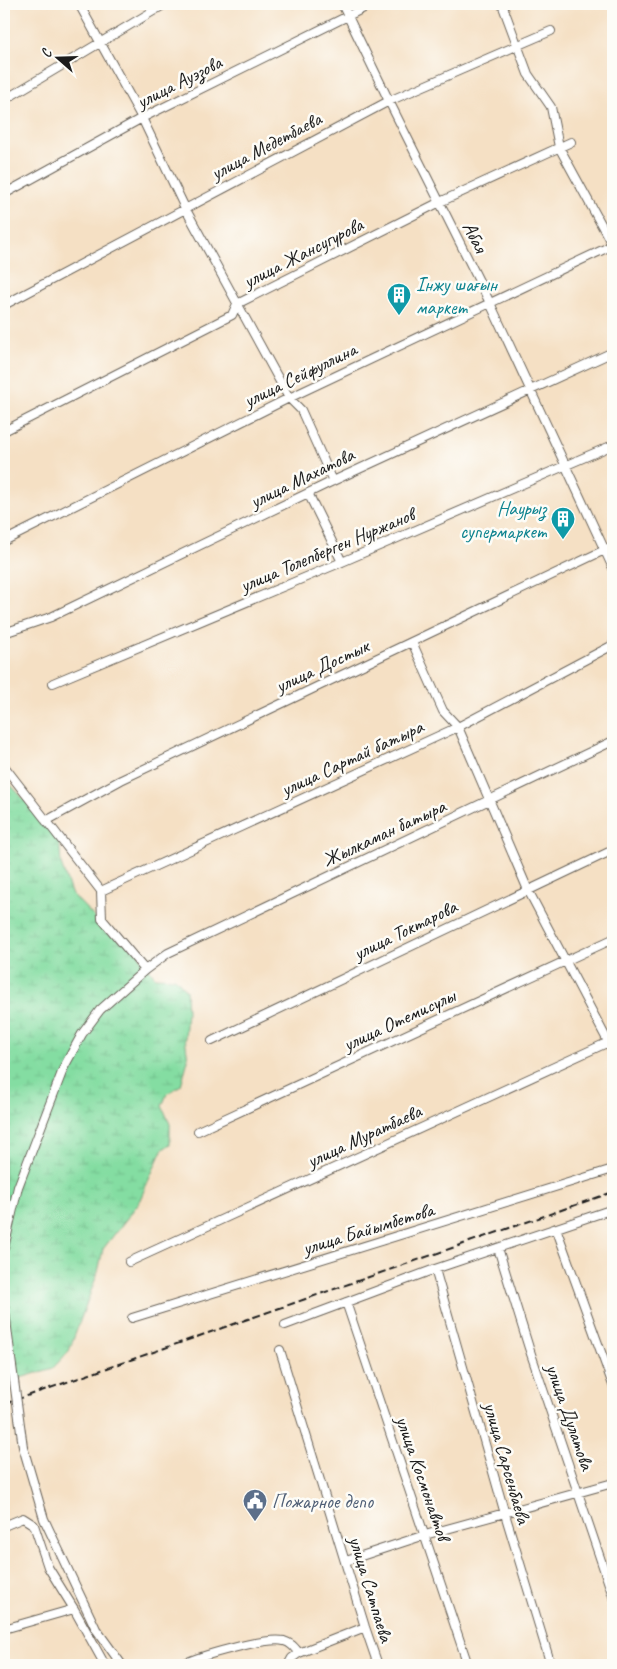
<svg xmlns="http://www.w3.org/2000/svg" width="617" height="1669" font-family="Caveat,sans-serif">
  <defs>
    <pattern id="wetland-marsh" width="20" height="14" patternUnits="userSpaceOnUse" patternTransform="scale(1.25)"><rect width="20" height="14" fill="#84dda2"/><path d="M1 5h8M5 5V1M11 12h8M15 12V8" fill="none" stroke="#71bd8b"/></pattern>
  </defs>
  <rect width="100%" height="100%" fill="#fdfcf7"/>
  <filter id="ink" filterUnits="userSpaceOnUse"><feTurbulence type="fractalNoise" baseFrequency=".02" numOctaves="2"/><feDisplacementMap in="SourceGraphic" scale="10" xChannelSelector="R" yChannelSelector="G"/><feConvolveMatrix kernelMatrix="1 2 1 2 8 2 1 2 1" color-interpolation-filters="sRGB"/></filter>
  <filter id="wash" filterUnits="userSpaceOnUse"><feTurbulence type="fractalNoise" baseFrequency=".0096" numOctaves="4" result="noise"/><feDisplacementMap in="SourceGraphic" scale="20" xChannelSelector="R" yChannelSelector="G"/><feGaussianBlur stdDeviation="1.12" result="paint"/><feColorMatrix in="noise" values="0 0 0 0 0 0 0 0 0 0 0 0 0 0 0 0 0 1.4 0 .05"/><feComposite in="paint" operator="in"/></filter>
  <g filter="url(#wash)">
    <rect width="100%" height="100%" fill="#f5e0c4"/>
    <path fill="url(#wetland-marsh)" stroke="#507c5f" d="M4,778l55,58 2,28 10,29 29,30 36,27 19,27 20,1 11,12 1,23 -2,24 3,23 -7,25 -14,9 -5,12 8,18v20l-8,6 -24,54 -35,45 -5,23 -29,79 -16,17 -49,15z"/>
  </g>
  <g filter="url(#ink)">
    <g fill="none" stroke-linecap="round" stroke-linejoin="round">
      <defs>
        <path id="minor" d="M79,4l63,114 43,90 104,190 12,12 32,71
          M342,4l47,97 101,202 123,265
          M502,4l26,70 23,33 8,40 54,99
          M4,100l161,-96
          M4,194l138,-76 230,-114
          M4,305l385,-204 162,-70
          M4,431l228,-116 5,-11 203,-102 131,-60
          M308,493l34,69
          M4,541l285,-143 324,-153
          M4,633l47,-16 282,-136 280,-129
          M412,642l31,69 15,16 70,163 85,161
          M53,683l289,-121 271,-117
          M4,766l97,125 1,28 43,51 23,-17 445,-212
          M46,821l75,-41 492,-234
          M101,891l357,-164 155,-82
          M212,1041l401,-191
          M198,1131l415,-192
          M556,1228l57,157
          M4,1248l14,-61 46,-120 18,-33 18,-24 45,-40
          M498,1248l31,100 84,248
          M129,1262l484,-222
          M435,1269l70,245 46,151
          M346,1302l122,363
          M4,1304l5,40
          M132,1318l481,-149
          M285,1325l150,-56 178,-60
          M280,1350l85,277 13,38
          M23,1447l21,72 52,110 26,36
          M4,1526l19,-8 11,7 14,42 26,42 31,56
          M346,1561l79,-26 188,-52
          M4,1629l70,-20
          M181,1665c18,-9 85,-28 103,-24 7,2 10,6 15,12
          M288,1665l4,-7 7,-5 66,-26"/>
      </defs>
      <use href="#minor" stroke="#686157" stroke-width="10"/>
      <use href="#minor" stroke="#fff" stroke-width="8"/>
      <path stroke="#1c1c1c" stroke-width="2" stroke-dasharray="8 4" stroke-linecap="butt" d="M4,1404l609,-212"/>
      <defs>
        <path id="minor-bridge" d="M9,1344l14,103"/>
      </defs>
      <use href="#minor-bridge" stroke="#686157" stroke-width="10" stroke-linecap="butt"/>
      <use href="#minor-bridge" stroke="#fff" stroke-width="8"/>
    </g>
  </g>
  <defs>
    <symbol id="building-pin" viewBox="-11 -11 22 30"><path d="M0 17L-7.5 6A9.5 9.5 0 1 1 7.5 6Z" fill="#0f9aa8" stroke="#fdfcf7"/><path d="M-4-6H4V6H1V3H-1V6H-4ZM-2.5-4.3h1.7v1.8h-1.7ZM.8-4.3h1.7v1.8H.8ZM-2.5-1h1.7V.8h-1.7ZM.8-1h1.7V.8H.8Z" fill="#fff"/></symbol>
    <symbol id="civic-pin" viewBox="-11 -11 22 30"><path d="M0 17L-7.5 6A9.5 9.5 0 1 1 7.5 6Z" fill="#5c6f8a" stroke="#fdfcf7"/><path d="M-.6-6.5H3V-4.5H.6V-3L4-1V1h2V6H-6V1h2V-1L-.6-3ZM-1.2 2.5V6h2.4V2.5Z" fill="#fff"/></symbol>
  </defs>
  <g fill-rule="evenodd">
    <use href="#building-pin" x="385" y="281" width="28" height="38"/>
    <use href="#building-pin" x="549" y="505" width="28" height="38"/>
    <use href="#civic-pin" x="241" y="1487" width="28" height="38"/>
  </g>
  <g text-anchor="middle" dominant-baseline="central" stroke-width="5" stroke-linejoin="round" paint-order="stroke">
    <g font-size="20" fill="#1c1c1c" stroke="#fdfcf7">
      <text transform="translate(179 82) rotate(-27)">улица Ауэзова</text>
      <text transform="translate(266 146) rotate(-28)">улица Медетбаева</text>
      <text transform="translate(475 237) rotate(63)">Абая</text>
      <text transform="translate(303 253) rotate(-27)">улица Жансугурова</text>
      <text transform="translate(300 375) rotate(-26)">улица Сейфуллина</text>
      <text transform="translate(302 478) rotate(-26)">улица Махатова</text>
      <text transform="translate(327 550) rotate(-23)">улица Толепберген Нуржанов</text>
      <text transform="translate(322 666) rotate(-25)">улица Достык</text>
      <text transform="translate(352 758) rotate(-25)">улица Сартай батыра</text>
      <text transform="translate(384 833) rotate(-25)">Жылкаман батыра</text>
      <text transform="translate(405 930) rotate(-26)">улица Токтарова</text>
      <text transform="translate(399 1020) rotate(-25)">улица Отемисулы</text>
      <text transform="translate(364 1136) rotate(-25)">улица Муратбаева</text>
      <text transform="translate(368 1229) rotate(-17)">улица Байымбетова</text>
      <text transform="translate(570 1417) rotate(71)">улица Дулатова</text>
      <text transform="translate(507 1463) rotate(74)">улица Сарсенбаева</text>
      <text transform="translate(423 1478) rotate(71)">улица Космонавтов</text>
      <text transform="translate(371 1589) rotate(73)">улица Сатпаева</text>
    </g>
    <g font-size="20" fill="#0d838f" stroke="#fdfcf7" text-anchor="start">
      <text x="416" y="284">Інжу шағын<tspan x="416" dy="23">маркет</tspan></text>
      <text x="546" y="508" text-anchor="end">Наурыз<tspan x="546" dy="23">супермаркет</tspan></text>
    </g>
    <g font-size="20" fill="#4e5e75" stroke="#fdfcf7" text-anchor="start">
      <text x="272" y="1501">Пожарное депо</text>
    </g>
  </g>
  <rect width="617" height="1669" fill="none" stroke="#fdfcf7" stroke-width="20"/>
  <g transform="translate(58 58) rotate(290)" stroke="#fdfcf7" stroke-width="4" paint-order="stroke">
  <path d="M0-4L9 19L0 12L-9 19Z" fill="#1c1c1c"/>
  <text y="-8" font-size="14" font-weight="bold" text-anchor="middle" fill="#1c1c1c">С</text>
  </g>
</svg>
